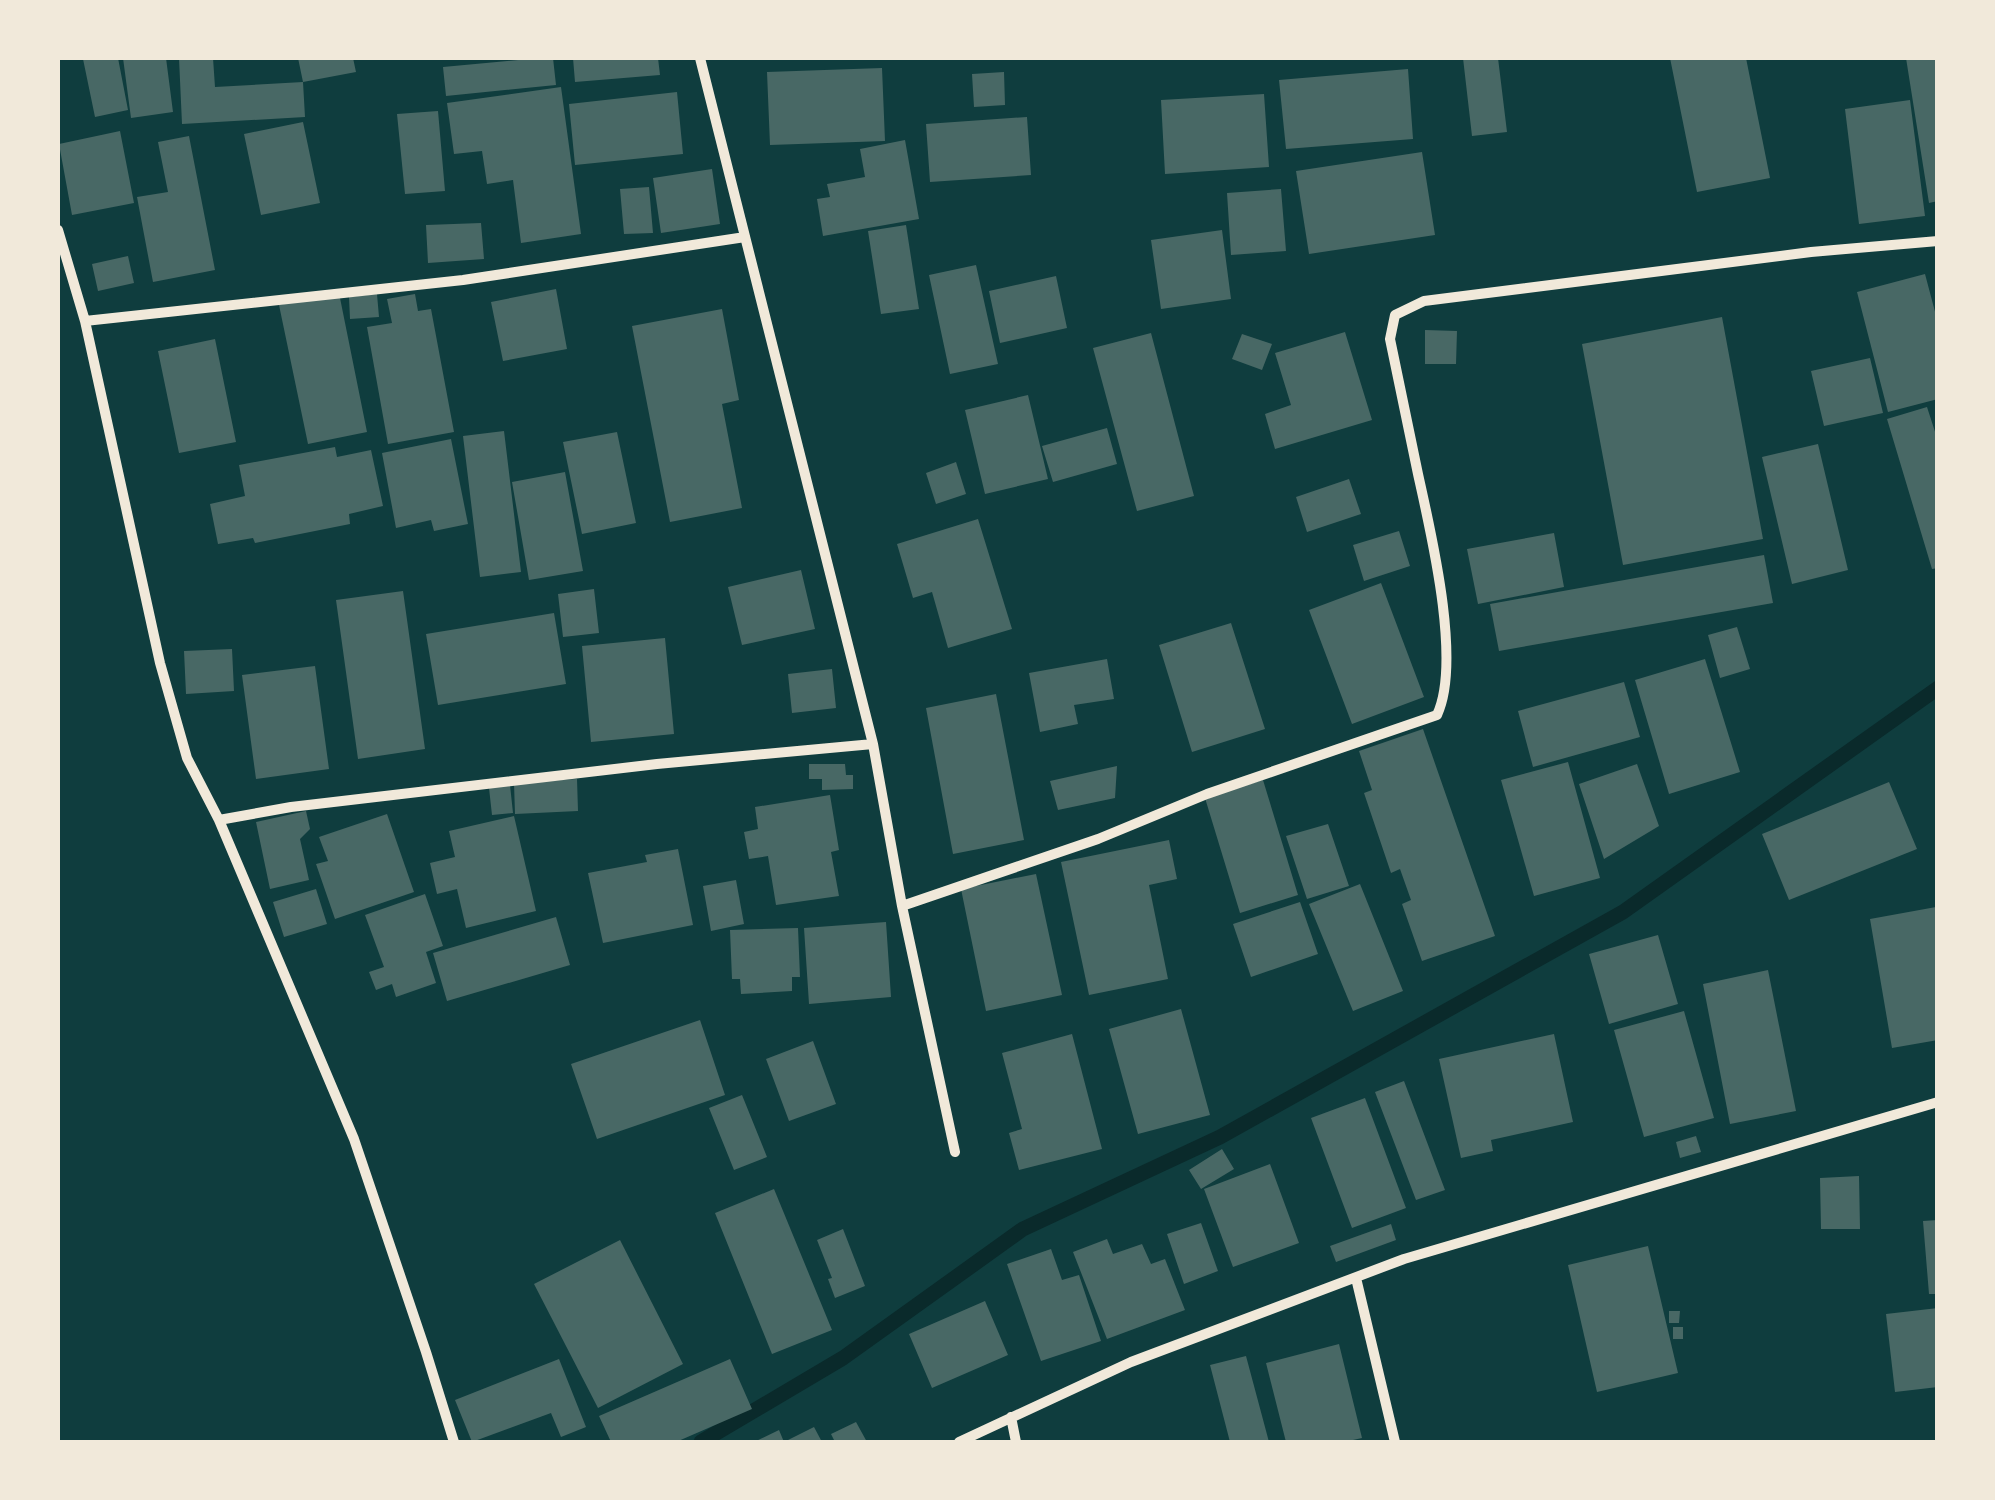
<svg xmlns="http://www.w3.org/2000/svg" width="1995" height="1500" font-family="'Fira Sans Condensed',sans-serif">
  <rect width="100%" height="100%" fill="#0f3d3e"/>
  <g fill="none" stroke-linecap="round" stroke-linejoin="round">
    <path stroke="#0a2a2b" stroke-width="15" d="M701,1442l142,-84 180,-129 197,-92 403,-225 315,-224"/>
  </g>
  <path fill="#486865" d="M89,58h29l10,52 -33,7 -12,-58z
    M123,58h43l7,54 -42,6z
    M179,58h34l2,29 88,-5 2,35 -123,7z
    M298,58h55l3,14 -53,10z
    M539,58h14l3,27 -110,11 -3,-29z
    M573,58h85l2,17 -85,7z
    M1463,58h35l9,74 -35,4z
    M1670,58h76l24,120 -73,14z
    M1906,58h32v143l-9,2z
    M882,68l3,73 -115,4 -3,-73z
    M1408,69l5,70 -127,10 -7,-69z
    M1004,72l1,33 -31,2 -2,-33z
    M561,87l20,147 -60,9 -8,-63 -26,4 -5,-33 -28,3 -7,-51z
    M677,92l6,62 -108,11 -6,-61z
    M1264,94l5,73 -104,7 -4,-74z
    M1910,100l15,116 -66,8 -14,-115z
    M438,111l7,80 -40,3 -8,-80z
    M1027,117l4,58 -101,7 -4,-58z
    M303,122l17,81 -59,12 -17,-81z
    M120,131l14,72 -62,12 -13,-71z
    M189,136l26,134 -62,12 -16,-85 31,-5 -10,-50z
    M905,140l14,79 -96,17 -6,-37 13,-2 -3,-13 38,-7 -5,-28z
    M1422,152l13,83 -126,19 -13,-83z
    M712,169l8,55 -59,9 -8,-55z
    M649,187l4,46 -29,1 -4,-45z
    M1281,189l5,62 -55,4 -4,-62z
    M481,223l3,36 -56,4 -2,-38z
    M906,225l13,84 -38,5 -13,-83z
    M1222,230l9,69 -70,10 -10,-69z
    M128,256l6,27 -36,8 -6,-27z
    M976,265l22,99 -48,10 -21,-99z
    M1925,274l13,49v76l-50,13 -31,-120z
    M1056,276l11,52 -67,15 -11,-52z
    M556,289l11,60 -64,12 -12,-59z
    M339,293l28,139 -59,12 -29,-139z
    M377,294l2,23 -29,2 -1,-22z
    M415,294l3,17 13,-2 23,123 -66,12 -21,-117 25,-4 -5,-24z
    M722,309l17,91 -17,4 20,104 -72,14 -38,-196z
    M1722,317l41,222 -140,26 -41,-221z
    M1425,330l32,1 -1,33h-31z
    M1345,332l27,88 -97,29 -10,-35 26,-9 -16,-52z
    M1151,333l43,163 -57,15 -44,-163z
    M1242,334l30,10 -10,26 -30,-11z
    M215,339l21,103 -57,11 -21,-102z
    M1870,358l13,55 -59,13 -13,-55z
    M1028,395l20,84 -63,15 -20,-84z
    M1927,407l11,34v127l-6,1 -45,-150z
    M1107,428l10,36 -64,18 -11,-36z
    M504,431l17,141 -41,5 -17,-141z
    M617,432l19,91 -54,11 -19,-92z
    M451,439l17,85 -34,7 -3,-11 -35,8 -14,-75z
    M1818,444l30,126 -56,14 -30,-127z
    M335,447l2,10 34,-7 12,56 -34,8 1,10 -95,19 -2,-5 -35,6 -8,-40 35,-8 -6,-31z
    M956,462l10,32 -30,10 -10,-31z
    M565,472l18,99 -54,9 -17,-98z
    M1349,479l12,35 -54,18 -11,-35z
    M978,519l34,110 -64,19 -16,-56 -19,6 -16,-54z
    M1399,531l11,35 -46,15 -11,-36z
    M1554,533l10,54 -86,17 -11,-55z
    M1764,555l9,48 -274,48 -9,-47z
    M801,570l14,59 -73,16 -14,-58z
    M1381,583l43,114 -72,27 -43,-114z
    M594,589l5,44 -36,4 -5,-43z
    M403,591l22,158 -67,10 -22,-159z
    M554,613l12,71 -128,21 -12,-71z
    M1231,623l34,106 -73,23 -33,-107z
    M1737,627l13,42 -30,9 -12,-43z
    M665,638l9,96 -83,8 -9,-96z
    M232,649l2,42 -48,3 -2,-43z
    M1107,659l7,40 -40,6 4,19 -38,8 -11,-59z
    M1705,659l35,113 -71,22 -34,-114z
    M315,666l14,103 -73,10 -14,-104z
    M832,669l4,39 -44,5 -4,-39z
    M1624,682l16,55 -107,30 -15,-56z
    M996,694l28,146 -71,14 -27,-146z
    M1423,729l72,207 -73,25 -20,-57 9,-4 -11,-31 -9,4 -27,-80 8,-3 -13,-39z
    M1568,762l32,116 -66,18 -33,-116z
    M809,764h36l1,11h7v14l-31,1v-11h-13z
    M1637,764l22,62 -55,33 -25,-75z
    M1117,766l-2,32 -57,12 -8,-29z
    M577,779l1,32 -63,3 -1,-31z
    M1263,780l35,115 -58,18 -35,-115z
    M1889,782l28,67 -128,51 -27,-66z
    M510,785l3,28 -21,2 -3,-27z
    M830,795l9,55 -8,2 8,44 -63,9 -8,-49 -19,3 -5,-27 14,-3 -3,-22z
    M306,811l4,18 -10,10 9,41 -39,9 -14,-67z
    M387,814l27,78 -79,27 -19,-55 12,-3 -9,-24z
    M514,816l22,95 -70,17 -9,-39 -20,5 -7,-31 25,-6 -6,-26z
    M1328,824l21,62 -42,13 -21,-63z
    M1169,840l8,39 -28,6 19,94 -79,16 -28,-133z
    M678,849l15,76 -90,18 -15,-70 59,-11 -2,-7z
    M1036,874l26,121 -76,16 -25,-122z
    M736,880l8,44 -33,7 -8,-45z
    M1360,884l43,107 -50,20 -44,-107z
    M316,889l11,35 -43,13 -11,-35z
    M425,894l18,52 -17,6 10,31 -40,14 -4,-13 -16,6 -7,-18 15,-5 -19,-52z
    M1300,902l18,52 -67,23 -18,-53z
    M1936,907l2,133 -46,8 -22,-129z
    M556,917l14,48 -123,36 -14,-48z
    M886,922l5,75 -82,7 -5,-76z
    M798,928l2,49h-8v14l-51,3 -1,-15h-8l-2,-49z
    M1658,935l20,69 -69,20 -20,-70z
    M1768,970l28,141 -66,13 -27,-140z
    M1181,1009l29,106 -72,19 -29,-105z
    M1684,1011l30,107 -70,19 -30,-107z
    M700,1020l25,75 -128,44 -26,-75z
    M1072,1034l30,115 -83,21 -10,-37 13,-4 -20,-76z
    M1554,1034l19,88 -82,18 2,11 -32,7 -22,-99z
    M813,1041l23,63 -47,17 -23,-62z
    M1404,1081l41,109 -29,10 -41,-108z
    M742,1095l25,62 -33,13 -25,-62z
    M1365,1098l41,110 -54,20 -41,-110z
    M1696,1136l5,16 -21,6 -4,-16z
    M1222,1149l12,20 -33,20 -12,-19z
    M1270,1164l29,79 -66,24 -29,-78z
    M1859,1176l1,53h-39l-1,-51z
    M774,1189l58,141 -60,24 -57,-141z
    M1938,1220v74h-9l-6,-73z
    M1201,1223l17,48 -34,13 -17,-50z
    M1391,1224l5,16 -60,22 -6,-16z
    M843,1229l22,57 -30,12 -7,-19 4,-1 -15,-38z
    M1107,1239l6,15 29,-10 9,20 14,-5 20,51 -78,29 -34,-87z
    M620,1240l63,124 -85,44 -64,-124z
    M1648,1246l30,127 -81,19 -29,-127z
    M1051,1249l11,31 17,-5 22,66 -60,20 -34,-97z
    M985,1301l23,54 -76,33 -23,-54z
    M1938,1308v79l-43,5 -9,-78z
    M1669,1311h11l-1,12h-10z
    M1673,1327h10v12h-10z
    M1339,1344l23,94 -18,4h-58l-20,-79z
    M1246,1356l23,86h-39l-20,-77z
    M559,1359l27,68 -25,10 -10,-24 -79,29 -17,-42z
    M730,1359l22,50 -76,33h-65l-12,-26z
    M856,1422l11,20h-32l-4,-8z
    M814,1427l8,15h-68l25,-12 5,12z"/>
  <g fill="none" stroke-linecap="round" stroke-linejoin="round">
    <path stroke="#f1e9da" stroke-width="10" d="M700,58l173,686 29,162 53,246
      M58,230l27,91 75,342 27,95 32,62 135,319 72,213 28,90
      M85,321l378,-41 282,-43
      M219,820l72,-13 366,-43 216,-20
      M902,906l196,-67 109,-45 230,-79c25,-53 -6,-182 -19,-241 -9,-45 -19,-90 -28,-135l5,-24 29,-14 387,-49 127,-11
      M1356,1278l39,164
      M1011,1417l5,25
      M959,1442l172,-80 273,-103 534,-157"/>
  </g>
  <rect width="1995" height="1500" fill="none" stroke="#f1e9da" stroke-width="120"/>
</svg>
